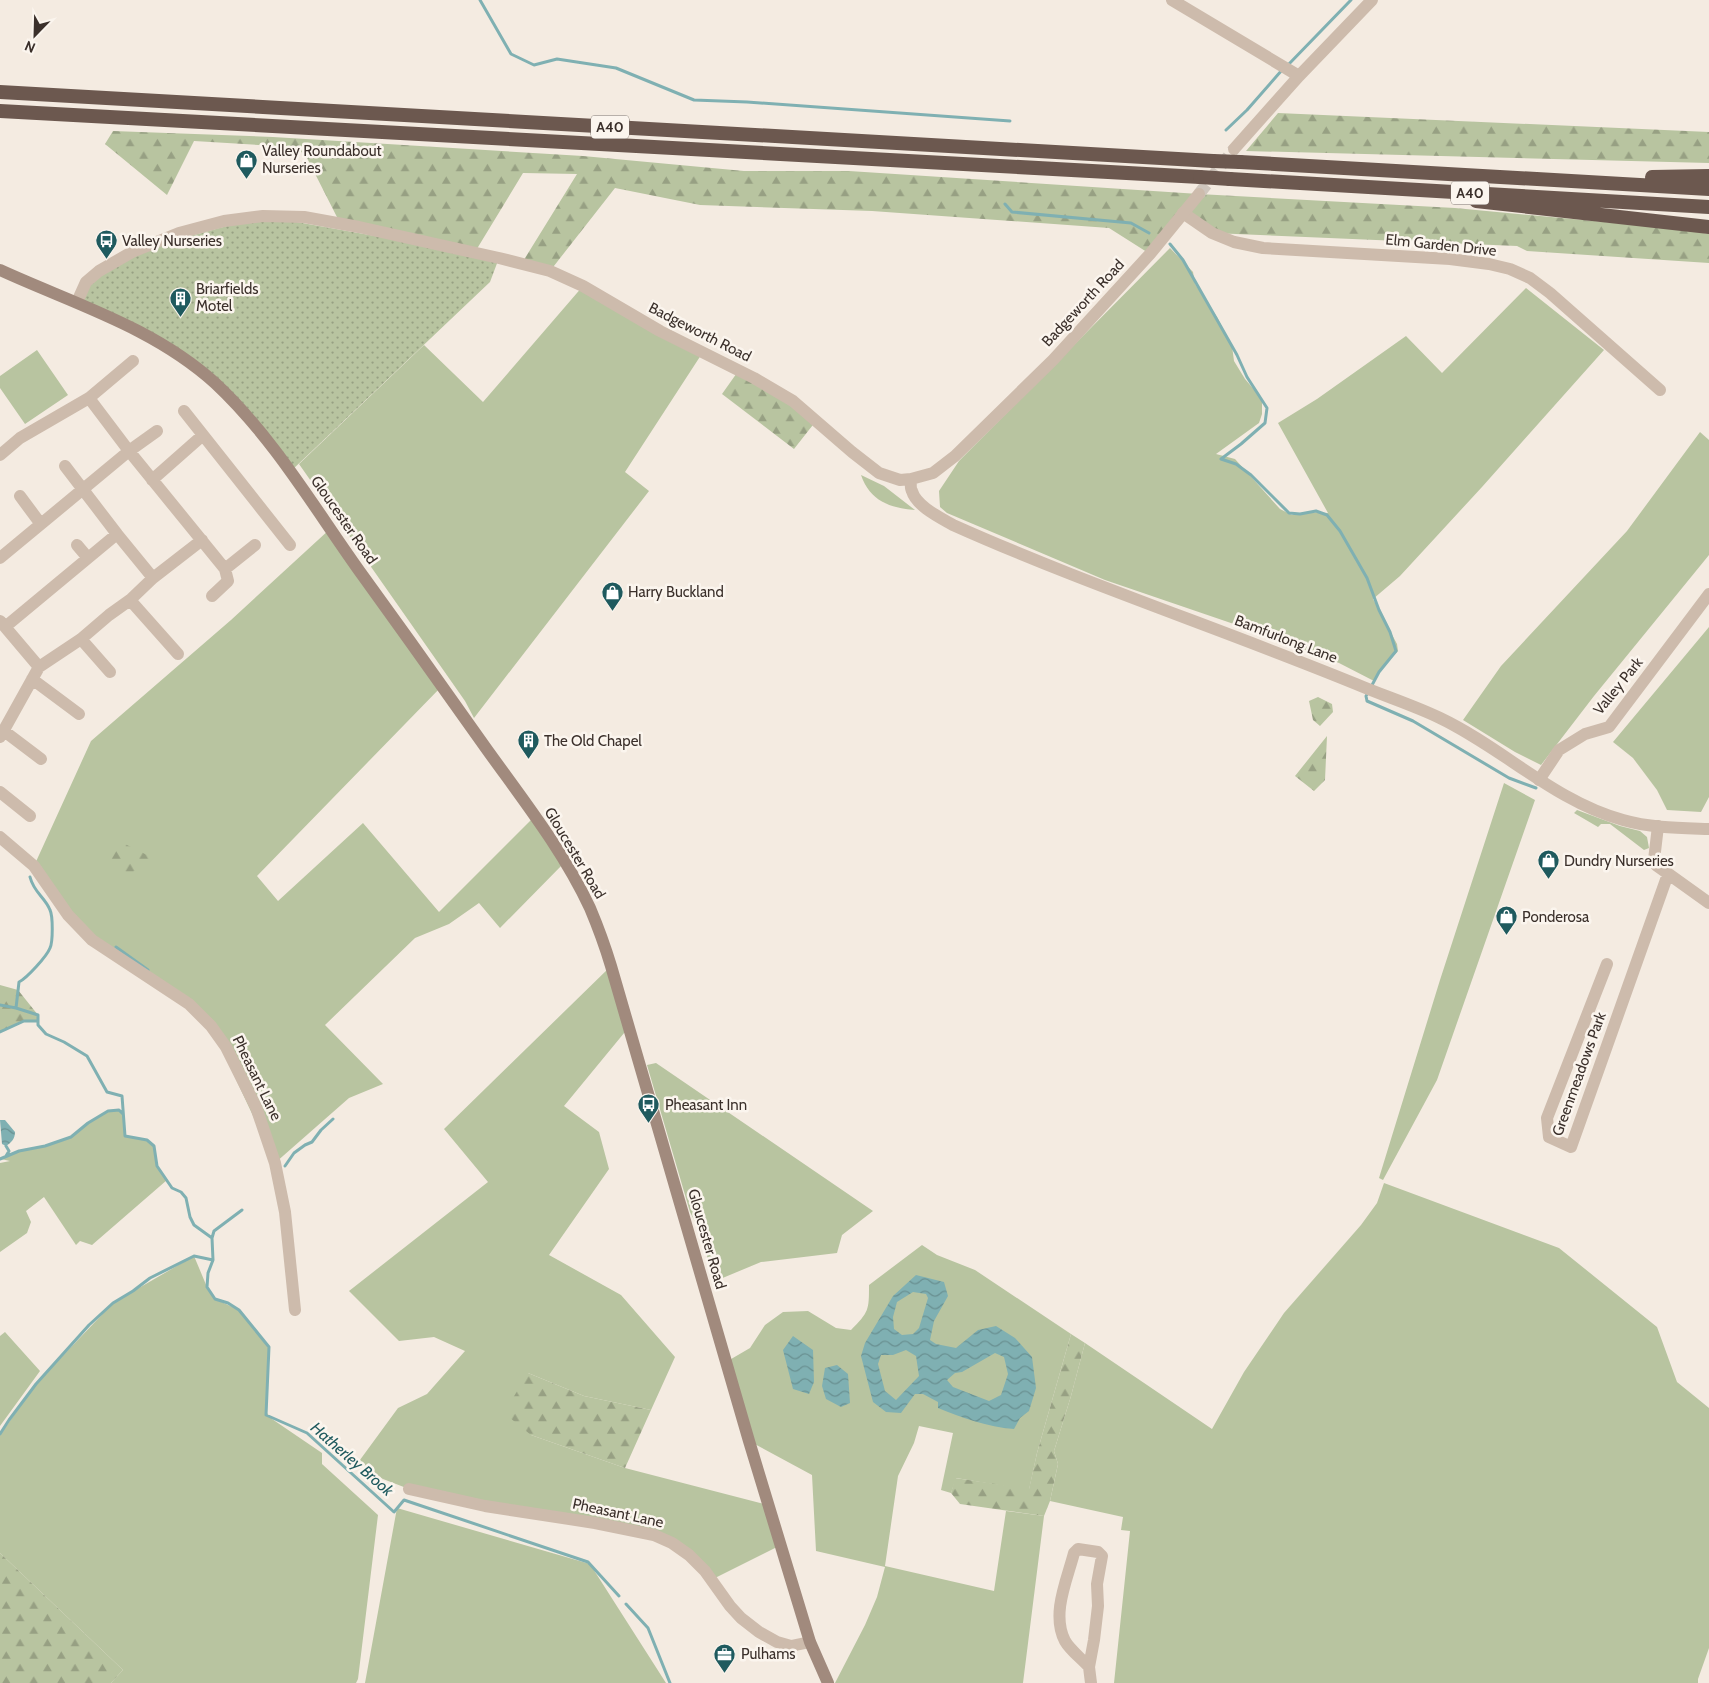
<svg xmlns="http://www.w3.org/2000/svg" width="1709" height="1683" font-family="Cabin,sans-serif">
  <defs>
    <pattern id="forest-firs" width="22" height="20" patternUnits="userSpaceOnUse" patternTransform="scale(1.25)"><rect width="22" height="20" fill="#b8c4a0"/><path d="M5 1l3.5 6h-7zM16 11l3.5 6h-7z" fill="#97a083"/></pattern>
    <pattern id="park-dots" width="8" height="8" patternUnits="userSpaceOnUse" patternTransform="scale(1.25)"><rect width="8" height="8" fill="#b8c4a0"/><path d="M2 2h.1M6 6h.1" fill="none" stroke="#97a083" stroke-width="1.8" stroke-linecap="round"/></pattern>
    <pattern id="water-waves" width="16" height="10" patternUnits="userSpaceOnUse" patternTransform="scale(1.25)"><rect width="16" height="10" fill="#7fb0b2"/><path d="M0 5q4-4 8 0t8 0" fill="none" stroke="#699091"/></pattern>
  </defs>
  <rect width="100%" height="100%" fill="#f4ebe1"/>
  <path fill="#b8c4a0" d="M1170,248l23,24 2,12 22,33 15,29 2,15 11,18 17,20v15l-3,9 -43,31 19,5 45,50 12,6 14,-3 22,1 -50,-90 39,-24 89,-63 36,37 84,-85 78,62 -122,137 -82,89 -27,23 24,45 1,7 -19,21 -5,9 -35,-18 -73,-28 -161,-55 -158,-67 -7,-6 -1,-16 20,-30z
    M583,286l120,66 -78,120 24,19 -175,227 -9,-17 -166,-237 125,-119 59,57z
    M37,350l31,45 -43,29 -25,-36v-12z
    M1700,432l9,8v115l-115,141 -53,69 -26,-13 -52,-32 38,-54 126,-135z
    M861,475l23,11 31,24c-25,-2 -45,-9 -54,-35z
    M330,529l112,157 -185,190 21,25 85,-78 76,89 95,-95 31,45 -65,66 -21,-25 -30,21 -34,14 -90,87 58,59 -34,14 -74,65 -64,-137 -119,-86 -58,-74 57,-125 140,-121z
    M1709,627v170l-8,15 -34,-2 -10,-20 -24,-32 -20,-16z
    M1504,783l31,17 -98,280 -54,100 -4,-2 61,-198z
    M1577,810l43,16 20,5 7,6 2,11 -5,2 -34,-26h-9l-3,3 -24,-14z
    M611,966l18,61 -65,79 35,26 10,37 -60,86 72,40 54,62 -24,53 -67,-14 -56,-23 3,62 94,33 143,37 13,40 -70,35 -39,-37 -263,-54 -26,-10 -26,-15 41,-56 29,-14 38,-43 -31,-14 -35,4 -50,-50 139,-109 -44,-53z
    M656,1063l217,148 -31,24 -5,18 -76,9 -48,20c-4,-11 -5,-21 -7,-32 -3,-14 -10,-26 -16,-38l-43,-147z
    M119,1110l4,5 2,20 22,5 7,6 3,20 10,14 -75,65 -12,-4 -4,4 -32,-48 -18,14 5,11 -4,11 -27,19v-89l10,-2 -9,-2 18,-8 26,-5 26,-9 17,-14 20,-12z
    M1384,1183l175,65 98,79 20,55 32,26v240l-11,31v4h-584l16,-152 -9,-1 2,-13 -73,-16 8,-37 -4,-13 17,-55 14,-53 127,86 32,-57 40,-59 77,-88 16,-22z
    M922,1245l15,10 38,15 96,64 -34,119 -8,37 -73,-12 -5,15 -10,-3 12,-57 -34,-7 -5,17 -16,33 -13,90 109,25 12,-80 38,5 -21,167h-188l30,-58 12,-28 8,-30 -69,-16 -4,-76 -63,-34 -23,-79 24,-14 15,-23 18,-13 25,-1 28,17 15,2c18,-18 18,-20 18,-45z
    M194,1256l13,31 8,12 24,11 30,37 -2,66 5,6 50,34v11l56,51 -20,164 -2,4h-245l12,-13 -123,-117v-118l36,-51 77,-81z
    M5,1332l35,39 -40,55v-90z
    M397,1508l193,56 76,119h-301z"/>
  <path fill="url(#forest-firs)" d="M1278,113l431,19v31l-463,-12z
    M113,131l160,6 310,19 161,15h105l350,23 256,14 225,21 29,5v29l-182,-12 -10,-5 -305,-13 -29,-20 -33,41 -41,-26 -237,-17 -172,-6 -85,-17 -65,83 -28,-8 55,-89 -54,-1 -48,79 -135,-29 -35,-69 -14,-7 -97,-6 -27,54 -62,-51z
    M739,370l77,51 -22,28 -72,-55z
    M1318,697l14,7 1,8 -13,14 -7,-6 -4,-19z
    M1327,736l-2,44 -11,11 -19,-15z
    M123,843l28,14 -25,21 -19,-21z
    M0,985l18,5 20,25v6h-14l-24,11z
    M1071,1334l14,9 -14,53 -17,55 4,13 -8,37 -6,15 -84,-12 -9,-11 4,-15 74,11 8,-36z
    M528,1373l56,23 67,14 -26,58 -94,-33 -27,-22z
    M0,1553l123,117 -12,13h-111z"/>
  <path fill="url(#park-dots)" d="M263,216l236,42 -9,24 -199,189 -28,-36 -86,-81 -100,-52 9,-20 46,-30z"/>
  <path fill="url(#water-waves)" fill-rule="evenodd" d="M0,1120h5l10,12c0,7 -4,11 -9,14l-4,-2z
    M916,1275l28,7 4,14 -14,25 -4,19 6,4 20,4 22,-18 18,-4 19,12 17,19 4,31 -7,23 -9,7 -6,11c-27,-2 -51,-11 -76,-21v-6l-15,-8h-8l-14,19 -15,-1 -13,-10 -12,-46 4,-13 28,-47zM913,1292l13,2 2,4 -9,30 -6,6 -11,1 -8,-6 -1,-12 4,-15zM906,1350l10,6 3,20 -23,24 -11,-9 -7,-27 3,-9h12zM995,1353l9,4 4,17 -7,21 -12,6 -36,-14 -6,-7 8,-7 7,-1z
    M793,1336l20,14 1,32 -5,12 -16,-5 -10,-39z
    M837,1365l11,9 2,29 -9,4 -15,-8 -4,-13 3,-18z"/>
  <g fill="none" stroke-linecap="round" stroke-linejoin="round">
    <path stroke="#7fb0b2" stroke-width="3" d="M480,0l31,54 23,11 23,-6 59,9 78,32 53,2 263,19
      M1287,66l64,-66
      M1226,130l21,-20 35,-40
      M1005,204l7,8 119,11 18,10
      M1170,244l13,16 54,95 10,22 20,31 -2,15 -24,21 -20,15 15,5 15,11 38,38 11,1 16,-3 11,4 13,16 27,47 12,32 11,22 6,19 -17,21 -8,15
      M1368,693l-2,3 1,5 46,20 96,57 27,10
      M116,947l32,23
      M0,1005l16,3 22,7v10l8,9 18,8 23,14 20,36 15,4 3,40 22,4 7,6 3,20 15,22 9,4 5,6 4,19 4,8 18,13 1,22 -5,13 -1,14 8,12 13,4 11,7 30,37 -3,68 41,18 87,79 10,-12 184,62 31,34
      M16,1008l3,-26c8,-4 28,-26 31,-34 3,-6 3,-32 0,-38 -5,-13 -16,-17 -20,-33
      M0,1032l24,-11h14
      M6,1156l3,-5 -3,-5
      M0,1159l19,-8 26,-5 26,-9 17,-14 20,-12 11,-1 4,4
      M285,1166l9,-13 11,-8 7,-3 9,-12 12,-11
      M212,1238l2,-7 28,-21
      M0,1434l9,-14 27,-36 53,-59 24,-22 20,-12 17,-13 44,-22 19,4
      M626,1604l22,24 22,55"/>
    <path stroke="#cfc6bd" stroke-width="12" stroke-dasharray="12 6" stroke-linecap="butt" d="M1199,194l35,-45"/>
    <path stroke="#cdbbac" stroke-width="12" d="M1183,213l29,20 22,9 29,6 187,11 39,5 21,5 20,9 20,15 110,97
      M89,398l40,53 28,-20
      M184,411l19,24
      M0,455l20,-17 69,-40 44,-37
      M65,466l52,68
      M152,480l51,-45 87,110
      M20,496l20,27
      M77,545l11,13
      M0,558l129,-107 96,118 3,12 -16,15
      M225,569l30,-24
      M130,600l48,54
      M0,621l39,46 42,-28 28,-24 21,-15 23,-22 49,-38
      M5,627l112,-93 36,44
      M81,639l29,33
      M32,679l47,35
      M4,731l37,28
      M0,737l39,-70
      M1539,780l20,-30 26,-16 24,-7 100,-133
      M0,792l30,24
      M1658,826l-4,34 2,5 53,38
      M0,837l34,29 34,49 24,25 97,64 22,22 15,21 30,60 19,56 10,49 10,98
      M1607,964l-60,154 2,19 22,10 97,-273
      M409,1489l76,17 110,17 59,12 18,8 17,12 16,16 25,35 11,12 18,14 18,10 14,4 19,-4
      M1089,1667c-7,-8 -19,-17 -24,-26 -14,-27 2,-61 9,-88l4,-4 20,3 4,4 -5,28 1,22 -4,34 -5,27 2,16"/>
    <path stroke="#cdbbac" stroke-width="12" d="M1172,0l127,76
      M1234,149l65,-73 73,-76
      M77,302l9,-20 13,-11 33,-19 47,-19 45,-12 39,-5 41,1 55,10 140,31 51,13 33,15 77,45 94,47 39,23 59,51 27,21 21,7 11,-1 22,-6 22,-17 98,-96 97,-106 49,-60
      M911,479c0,4 -1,9 1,12 4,15 29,27 41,34 132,59 269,104 403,159 28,12 57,21 84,34 63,30 114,83 183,102 28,8 58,8 86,9"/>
    <path stroke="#a18a7d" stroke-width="12" d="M0,270c74,34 153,57 215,113 60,56 101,128 148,193 42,58 84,117 125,175 36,50 76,101 102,157 8,19 15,38 21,58l138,475 61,201 18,41"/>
    <path stroke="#6c584f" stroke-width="14" d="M0,92l1213,69
      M0,111l1200,66
      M1240,162l469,27
      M1652,177l57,-1
      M1230,179l479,28
      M1476,201l233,26"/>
    <path stroke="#6c584f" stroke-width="14" d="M1213,161l27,1
      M1200,177l30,2"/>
  </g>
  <defs>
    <symbol id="shop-pin" viewBox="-11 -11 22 30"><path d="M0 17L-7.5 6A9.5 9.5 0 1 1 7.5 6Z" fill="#1f5a5e" stroke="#fbf5ee"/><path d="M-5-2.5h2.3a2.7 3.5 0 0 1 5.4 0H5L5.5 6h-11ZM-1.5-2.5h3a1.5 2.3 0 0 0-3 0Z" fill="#fff"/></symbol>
    <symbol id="bus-pin" viewBox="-11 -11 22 30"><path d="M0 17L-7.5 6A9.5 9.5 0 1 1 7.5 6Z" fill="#1f5a5e" stroke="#fbf5ee"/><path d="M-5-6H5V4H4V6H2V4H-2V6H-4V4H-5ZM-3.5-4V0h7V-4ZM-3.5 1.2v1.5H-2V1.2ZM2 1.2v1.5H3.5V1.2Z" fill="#fff"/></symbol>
    <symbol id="building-pin" viewBox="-11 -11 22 30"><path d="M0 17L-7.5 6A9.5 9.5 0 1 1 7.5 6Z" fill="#1f5a5e" stroke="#fbf5ee"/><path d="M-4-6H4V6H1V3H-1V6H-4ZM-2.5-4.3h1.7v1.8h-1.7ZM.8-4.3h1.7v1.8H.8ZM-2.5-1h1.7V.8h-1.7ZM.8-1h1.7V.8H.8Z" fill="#fff"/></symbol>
    <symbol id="office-pin" viewBox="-11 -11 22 30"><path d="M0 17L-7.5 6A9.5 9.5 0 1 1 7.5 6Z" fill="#1f5a5e" stroke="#fbf5ee"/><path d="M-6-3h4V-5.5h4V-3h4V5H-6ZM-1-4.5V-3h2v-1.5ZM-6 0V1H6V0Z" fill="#fff"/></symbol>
  </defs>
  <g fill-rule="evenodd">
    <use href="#shop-pin" x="234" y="148" width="25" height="34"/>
    <use href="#bus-pin" x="94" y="228" width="25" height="34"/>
    <use href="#building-pin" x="168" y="286" width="25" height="34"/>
    <use href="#shop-pin" x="600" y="580" width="25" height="34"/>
    <use href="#building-pin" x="516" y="728" width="25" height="34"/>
    <use href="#shop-pin" x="1536" y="848" width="25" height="34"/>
    <use href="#shop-pin" x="1494" y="904" width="25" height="34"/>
    <use href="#bus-pin" x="636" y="1092" width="25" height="34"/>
    <use href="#office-pin" x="712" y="1642" width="25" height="34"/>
  </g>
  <g text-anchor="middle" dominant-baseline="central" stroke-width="5" stroke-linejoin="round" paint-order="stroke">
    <g fill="#fbf5ee" stroke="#756b66" stroke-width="1">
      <rect x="591" y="115.5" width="38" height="23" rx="4"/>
      <rect x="1451" y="181.5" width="38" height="23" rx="4"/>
    </g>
    <g font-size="14" font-weight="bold" fill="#3b302b">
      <text x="610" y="127">A40</text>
      <text x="1470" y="193">A40</text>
    </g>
    <g font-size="15" fill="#3b302b" stroke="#fbf5ee" text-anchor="start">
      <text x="262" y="151">Valley Roundabout<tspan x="262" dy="17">Nurseries</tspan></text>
      <text x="122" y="241">Valley Nurseries</text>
      <text x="196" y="289">Briarfields<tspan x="196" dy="17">Motel</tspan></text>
      <text x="628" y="592">Harry Buckland</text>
      <text x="544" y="741">The Old Chapel</text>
      <text x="1564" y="861">Dundry Nurseries</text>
      <text x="1522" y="917">Ponderosa</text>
      <text x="665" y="1105">Pheasant Inn</text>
      <text x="741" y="1654">Pulhams</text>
    </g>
    <g font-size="15" fill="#3b302b" stroke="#fbf5ee">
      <text transform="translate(1441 245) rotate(6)">Elm Garden Drive</text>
      <text transform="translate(1083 303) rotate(-47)">Badgeworth Road</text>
      <text transform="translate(700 332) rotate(27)">Badgeworth Road</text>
      <text transform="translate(344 520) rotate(55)">Gloucester Road</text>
      <text transform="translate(1286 639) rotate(21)">Bamfurlong Lane</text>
      <text transform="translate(1618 686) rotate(-51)">Valley Park</text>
      <text transform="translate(575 853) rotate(59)">Gloucester Road</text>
      <text transform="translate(1579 1074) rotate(-70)">Greenmeadows Park</text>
      <text transform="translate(257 1078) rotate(64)">Pheasant Lane</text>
      <text transform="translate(707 1239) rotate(74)">Gloucester Road</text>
      <text transform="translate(618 1513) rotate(12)">Pheasant Lane</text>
    </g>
    <g font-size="16" font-style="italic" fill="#1f5a5e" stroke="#fbf5ee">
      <text transform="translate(352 1459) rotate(41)">Hatherley Brook</text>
    </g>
  </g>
  <g transform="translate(35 35) rotate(203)" stroke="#fbf5ee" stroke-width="4" paint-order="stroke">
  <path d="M0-4L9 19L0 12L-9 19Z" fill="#3b302b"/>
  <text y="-8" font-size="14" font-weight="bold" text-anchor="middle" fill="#3b302b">N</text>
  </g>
</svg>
